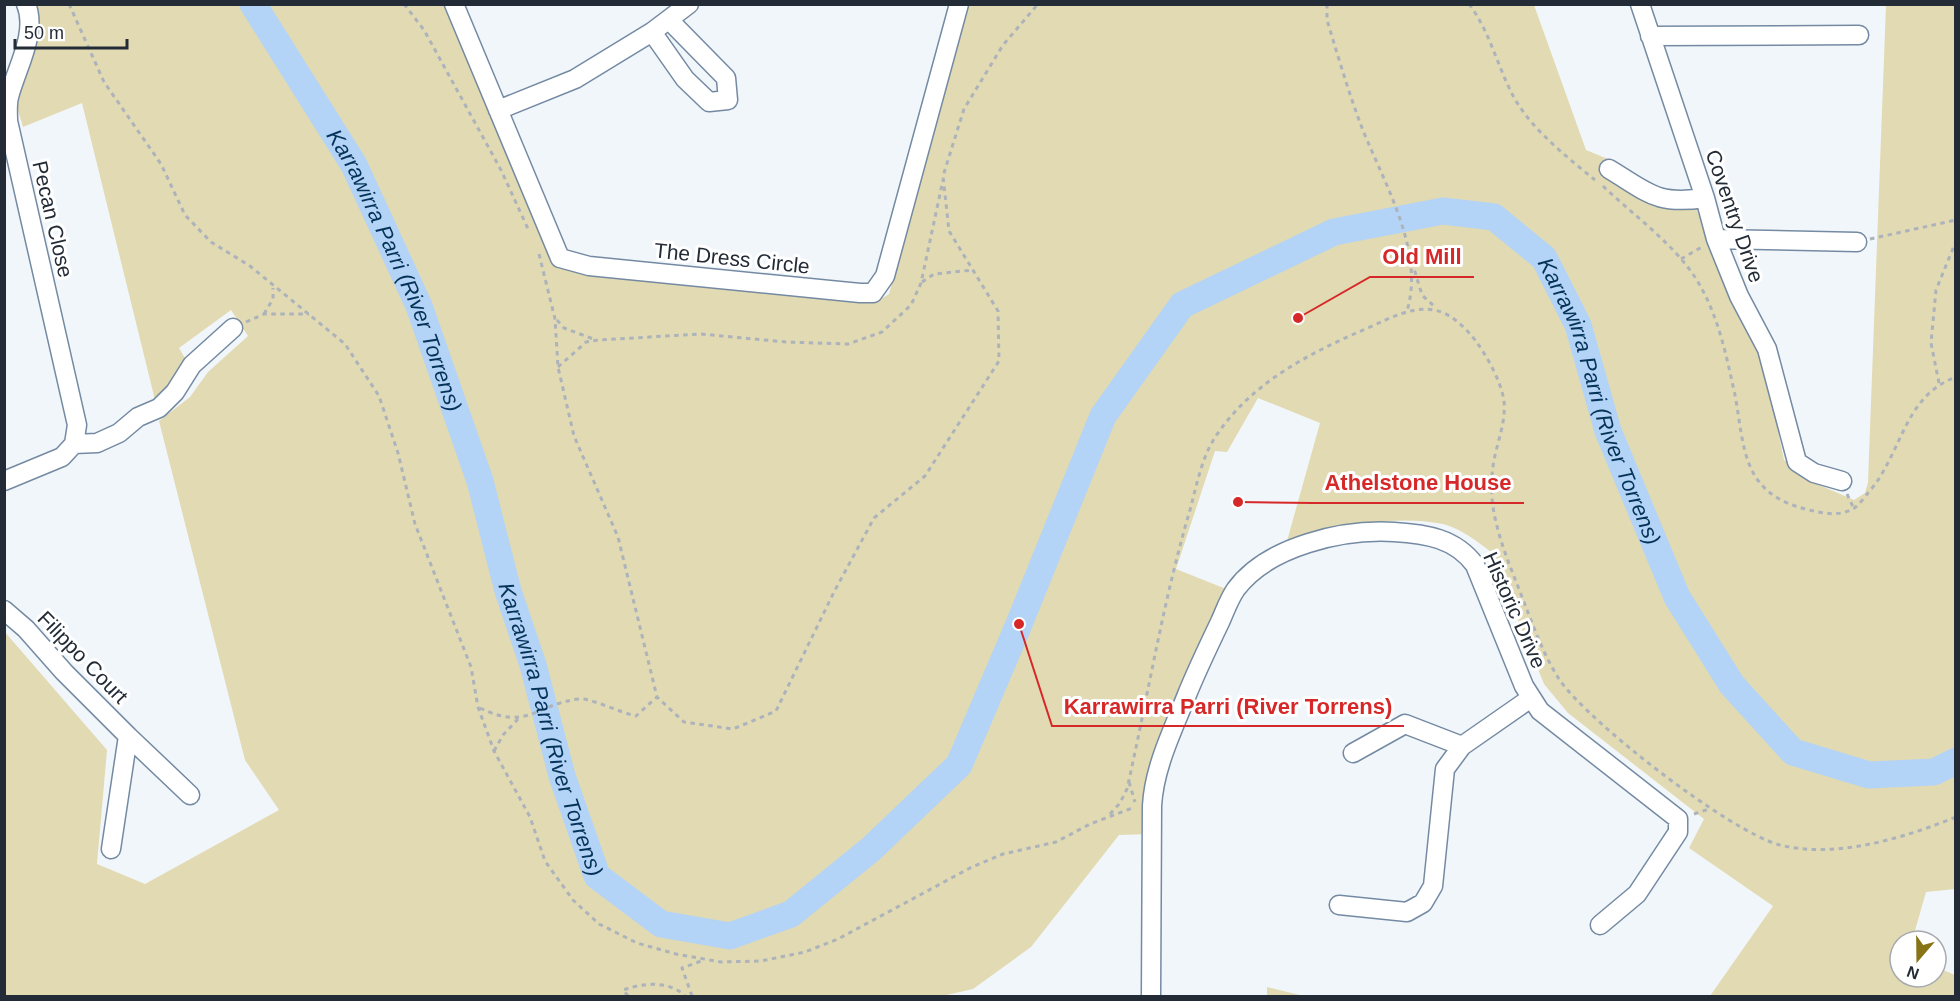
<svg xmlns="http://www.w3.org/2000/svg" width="1960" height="1001" font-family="Arial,sans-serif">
  <rect width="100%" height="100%" fill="#f1f6fb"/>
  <path fill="#e2dab2" d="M38,5h412l115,262 311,35 13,-8 80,-289h565l52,145 27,11 -6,14 48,32 40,-1 68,152 21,102 33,24 37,16 11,-7 3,-11 18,-477h69v884l-29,3 -14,49h-12v36h36v-10l19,8v21h-245l63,-90 -84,-58 15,-29 -136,-106 -24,-29 -53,-132c-13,-10 -31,-24 -48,-28 -52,-10 -106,3 -156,17l33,-118 -62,-25 -31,54 -12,-1 -39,118 55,22 -51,109 -31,134 -30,1 -88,112 -58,42 -31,7h-937l-1,-365 103,119 -10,114 48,20 134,-74 -34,-50 -86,-339 31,-24 18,-25 40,-36 -17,-26 -52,38 7,12 -17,28 -14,12 -73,-297 -59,24 -6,-20 18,-69z
    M1267,987l37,9h-37z"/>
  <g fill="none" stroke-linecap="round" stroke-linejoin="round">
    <path stroke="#b3d4f6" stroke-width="27" id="s1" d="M253,4l101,161 65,141 61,175 28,110 25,74 29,111 35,100 64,48 69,12 61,-22 80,-65 88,-84 60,-141 84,-208 79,-111 152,-73 109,-21 51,6 50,41 34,67 30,106 69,166 55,88 61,67 76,23 65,-3 22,-11"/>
    <defs>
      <path id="minor" d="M26,4c12,29 -10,65 -17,93 -2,8 -1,16 -1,24l69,304 -3,19
        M454,4l106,254 29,8 271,27h13l12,-17 74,-272
        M1640,4l65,194 11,41 23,57 28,53 30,113 17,11 28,8
        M652,32l33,47 24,23 19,-2 -2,-22 -56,-57
        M1650,36l209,-1
        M498,110l77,-31 77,-47 37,-28
        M1609,169c40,24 47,36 96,29
        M1716,239l141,3
        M4,481l58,-24 12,-13 23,-1 22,-10 19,-16 21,-9 16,-16 17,-27 41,-37
        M4,610l22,19 38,43 64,64 -17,113
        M128,736l62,59
        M1353,753l52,-29 57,22
        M1339,905l68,7 16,-9 10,-17 12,-117 17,-23 69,-48
        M1151,996l1,-190c2,-38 20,-74 34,-109 10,-25 22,-50 34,-75 5,-11 9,-23 16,-33 32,-43 107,-60 158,-57 32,2 61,6 81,33l49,121 16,25 138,108v13l-41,62 -37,31"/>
    </defs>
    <use href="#minor" stroke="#748aa2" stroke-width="21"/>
    <path stroke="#adb3ba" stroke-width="3" stroke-dasharray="4.5 4.5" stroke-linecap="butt" d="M69,4l35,78 57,82 24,51 26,27 39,24 95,78 34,52 19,57 17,71 56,143 7,40 16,44 36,66 15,44 28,39 26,24 38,19 39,11 45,8 40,-1 44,-9 33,-13 132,-71 33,-14 53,-12 34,-18 45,-17
      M404,4l20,26 77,140 28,61
      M1327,4v16c10,33 20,67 32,100 21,57 67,128 48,191
      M1469,4c22,29 29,66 47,97 18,30 52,57 79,79
      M1603,186c33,32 79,63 100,105 17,32 24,68 32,104 10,54 6,99 74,115 14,3 29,7 44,-1 5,-3 11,-11 15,-16 34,-38 35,-97 88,-116
      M1870,239l86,-19
      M539,254l16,65 3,48 16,69 44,101 39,160 27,25 49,7 43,-18 58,-119 40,-74 51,-42 74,-115 -1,-50 -49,-80 -6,-55 21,-67 39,-64 35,-41
      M1681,259l21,-12
      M1412,262l10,33 14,13
      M922,282l12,-8 39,-4
      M264,314l9,-15v-11
      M557,320l7,8 32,12
      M246,322l18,-8h45
      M558,367l28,-25 12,-2 103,-6 85,8 62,2 34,-12 29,-27 10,-22 22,-103
      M1939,383l-8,-40 5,-53 20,-49
      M1847,494l7,15
      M480,708c47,23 55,-3 98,-9 11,-2 43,14 58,17l21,-19
      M494,751l9,-16 15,-16
      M1129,782l6,20
      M1110,814l10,-11 7,-14c21,-93 36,-188 63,-279 7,-26 12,-55 28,-77 37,-53 94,-81 152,-106 45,-21 70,-31 105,13 12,16 26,41 29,61 2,20 -6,39 -10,59 -4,23 -3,44 3,66 6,25 16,47 25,71 11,28 21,57 37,82 29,43 171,153 221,166 56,14 124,-7 176,-28
      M1694,814l15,-5
      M628,996l-5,-6c20,-7 46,-10 62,6
      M692,996l-10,-28 22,-8"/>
    <use href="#minor" stroke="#fff" stroke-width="18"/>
  </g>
  <g text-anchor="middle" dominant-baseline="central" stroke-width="6" stroke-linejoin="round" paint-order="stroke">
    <g font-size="21" fill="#232c36" stroke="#fff">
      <text transform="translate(1735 216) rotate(71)">Coventry Drive</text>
      <text transform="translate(53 219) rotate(77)">Pecan Close</text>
      <text transform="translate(732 258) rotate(6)">The Dress Circle</text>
      <text transform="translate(1515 610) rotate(66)">Historic Drive</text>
      <text transform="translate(83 657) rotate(46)">Filippo Court</text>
    </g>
    <g font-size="22" font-style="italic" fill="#053259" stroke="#fff">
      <text stroke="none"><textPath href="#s1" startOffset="303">Karrawirra Parri (River Torrens)</textPath></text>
      <text stroke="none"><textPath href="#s1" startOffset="2446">Karrawirra Parri (River Torrens)</textPath></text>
      <text stroke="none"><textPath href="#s1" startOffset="789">Karrawirra Parri (River Torrens)</textPath></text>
    </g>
  </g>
  <path fill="none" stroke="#d62828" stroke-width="2" d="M1298 318L1370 277H1474M1238 502L1312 503H1524M1019 624L1052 726H1404"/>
  <g fill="#d62828" stroke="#fff" stroke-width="2">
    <circle cx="1298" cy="318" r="6"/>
    <circle cx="1238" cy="502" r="6"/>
    <circle cx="1019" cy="624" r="6"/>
  </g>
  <g font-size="22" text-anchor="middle" font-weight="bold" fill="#d62828" stroke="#fff" stroke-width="6" stroke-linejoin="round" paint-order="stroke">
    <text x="1422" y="264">Old Mill</text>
    <text x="1418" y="490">Athelstone House</text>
    <text x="1228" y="714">Karrawirra Parri (River Torrens)</text>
  </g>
  <rect width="1960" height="1001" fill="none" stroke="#232c36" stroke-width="12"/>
  <g transform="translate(1918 959) rotate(200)"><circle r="28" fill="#ffffff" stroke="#a7abaf" stroke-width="1.5"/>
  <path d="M0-4.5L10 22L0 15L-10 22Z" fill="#867416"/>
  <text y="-9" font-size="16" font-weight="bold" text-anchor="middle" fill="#232c36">N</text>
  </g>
  <path d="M15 39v9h112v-9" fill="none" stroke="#232c36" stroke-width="3"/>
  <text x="24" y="39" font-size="18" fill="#232c36" stroke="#ffffff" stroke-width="4.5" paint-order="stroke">50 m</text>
</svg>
